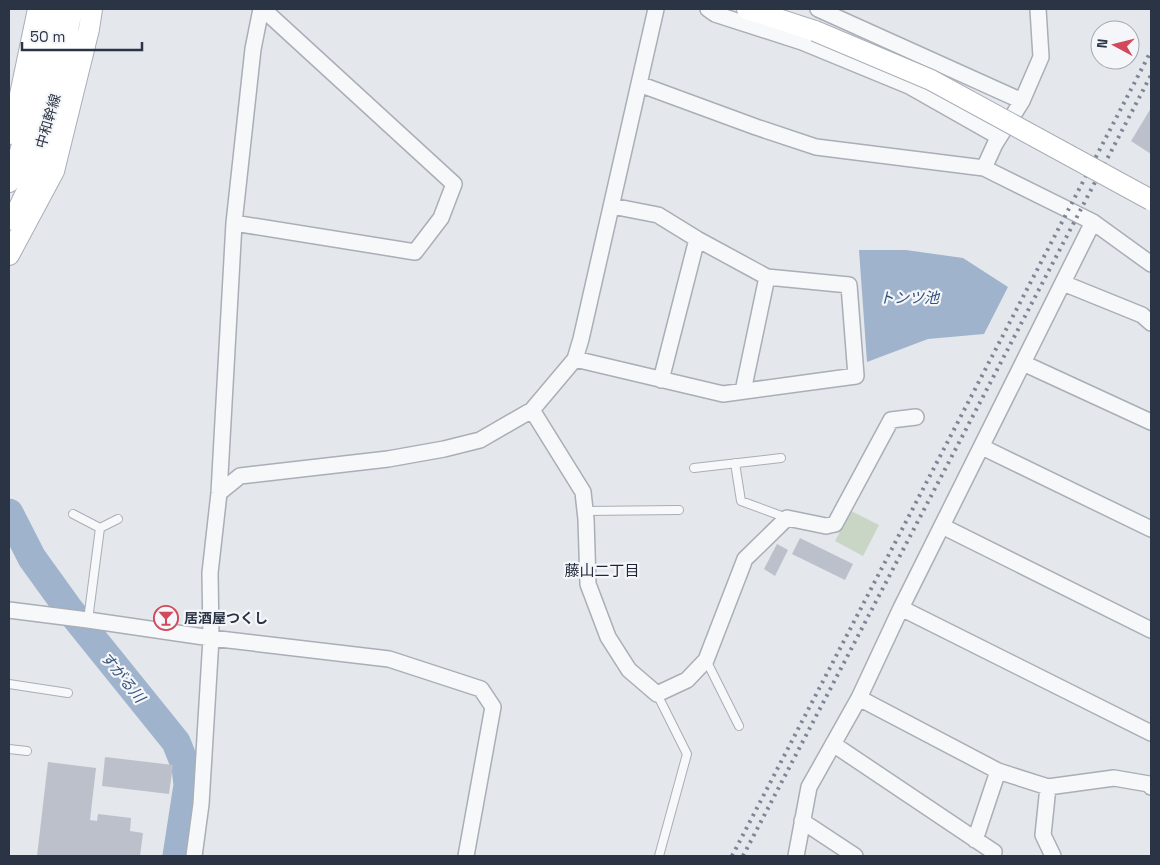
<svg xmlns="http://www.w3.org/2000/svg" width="1160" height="865" font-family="'Space Grotesk','Noto Sans JP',sans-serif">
  <rect width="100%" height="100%" fill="#e4e7ec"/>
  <path fill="#c9d6c5" d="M851,511l28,14 -16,31 -28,-15z"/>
  <path fill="#9fb4cc" d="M859,250h47l57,8 45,29 -24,47 -56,5 -61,23z"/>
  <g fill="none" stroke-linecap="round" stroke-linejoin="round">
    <path stroke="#9fb4cc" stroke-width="29" d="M9,513l23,45 36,50 108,134 10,25 2,18 -11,71"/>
  </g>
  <path fill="#bbc0ca" d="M1151,108v46l-20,-13z
    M800,538l53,26 -8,16 -53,-26z
    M777,544l11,6 -13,26 -11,-7z
    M105,757l68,8 -4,29 -67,-8z
    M48,762l48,6 -6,52 7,1 1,-7 33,4 -1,13 13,2 -3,23h-103z"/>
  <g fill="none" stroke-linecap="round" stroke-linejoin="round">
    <defs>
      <path id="lane" d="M735,463l6,38 46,17
        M694,468l87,-10
        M585,511l94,-1
        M73,514l27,14 -12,92
        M100,528l18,-9
        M706,660l33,66
        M9,684l59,9
        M657,694l30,60 -28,102
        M9,749l18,2"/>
      <path id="street" d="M708,9l7,5 87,28 107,44 90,51
        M818,9l204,92
        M639,84l117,43 60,20 168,21 11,-24 27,-43 19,-44 -3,-48
        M984,168l109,54
        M234,223l181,29 26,-34 13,-34 -191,-175
        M1063,283l79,32 9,8
        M575,359l148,35 133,-18 -7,-91 -82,-8 -70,-38 -39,-24 -46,-9
        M1023,363l128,59
        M661,380l36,-141
        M743,391l24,-114
        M532,410l51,82 3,27 2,65 20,53 21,33 28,24 30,-14 19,-20 39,-101 42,-41 39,8 9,-2 56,-104 25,-3
        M982,447l169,82
        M219,493l21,-17 148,-17 56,-10 36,-9 52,-30 43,-51 6,-20 75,-330
        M942,526l209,104
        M901,608l250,125
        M9,610l79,10 123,18 178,21 92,30 12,18 -27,149
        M859,698l139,73 50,16 66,-9 35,6 2,3
        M833,744l161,108 -1,4
        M1048,787l-5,48 10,21
        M802,821l53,35
        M975,840l23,-69
        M194,856l7,-52 10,-166 -1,-65 9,-80 15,-270 19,-174 8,-40
        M796,856l13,-69 50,-89 42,-90 192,-386 58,42"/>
      <path id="secondary" d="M747,9l68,22
        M9,134l8,-25 21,-100
        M9,182l5,-10 23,-78 15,-85
        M13,220l17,-36 25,-84 17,-91
        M9,255l45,-84 35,-142 3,-20"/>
    </defs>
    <use href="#lane" stroke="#a9aeb7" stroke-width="10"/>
    <use href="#street" stroke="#a9aeb7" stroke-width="18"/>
    <use href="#secondary" stroke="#a9aeb7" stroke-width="22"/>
    <use href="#lane" stroke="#f7f8fa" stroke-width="8"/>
    <use href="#street" stroke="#f7f8fa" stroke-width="15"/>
    <use href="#secondary" stroke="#fff" stroke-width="20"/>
    <path stroke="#7d8696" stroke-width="4" stroke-dasharray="2.5 5" stroke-linecap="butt" d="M732,856l419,-805
      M743,856l408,-781"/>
    <defs>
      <path id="secondary-bridge" d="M815,31l116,49 220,120"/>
    </defs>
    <use href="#secondary-bridge" stroke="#a9aeb7" stroke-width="22" stroke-linecap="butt"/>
    <use href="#secondary-bridge" stroke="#fff" stroke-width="20"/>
  </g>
  <defs>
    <symbol id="bar-ring" viewBox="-11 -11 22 22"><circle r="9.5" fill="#f4f6f9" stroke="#d1495b" stroke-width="1.5"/><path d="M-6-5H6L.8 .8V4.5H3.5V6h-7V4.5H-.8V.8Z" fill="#d1495b"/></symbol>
  </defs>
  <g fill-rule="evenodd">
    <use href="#bar-ring" x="152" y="604" width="28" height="28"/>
  </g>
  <g text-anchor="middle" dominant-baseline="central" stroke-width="4.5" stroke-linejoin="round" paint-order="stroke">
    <g font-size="14" fill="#2b3445" stroke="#f4f6f9">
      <text transform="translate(48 121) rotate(-74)">中和幹線</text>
    </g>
    <g font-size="14" font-weight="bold" fill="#2b3445" stroke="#f4f6f9" text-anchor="start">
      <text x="184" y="618">居酒屋つくし</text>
    </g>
    <g font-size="15" font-style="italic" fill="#34527a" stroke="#f4f6f9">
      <text x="909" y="297">トンツ池</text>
      <text transform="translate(123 677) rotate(51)">すがる川</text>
    </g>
    <g font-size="15" fill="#1d2536" stroke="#f4f6f9">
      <text x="602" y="570">藤山二丁目</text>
    </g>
  </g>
  <rect width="1160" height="865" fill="none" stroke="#2b3445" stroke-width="20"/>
  <g transform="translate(1115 45) rotate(277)"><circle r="24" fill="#f4f6f9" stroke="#a4a8b1"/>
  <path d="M0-4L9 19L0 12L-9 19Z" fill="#d1495b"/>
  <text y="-8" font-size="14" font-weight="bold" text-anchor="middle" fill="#2b3445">N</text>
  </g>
  <path d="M22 42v8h120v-8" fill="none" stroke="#2b3445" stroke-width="2.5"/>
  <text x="30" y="42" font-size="15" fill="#2b3445" stroke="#f4f6f9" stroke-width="4" paint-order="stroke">50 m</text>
</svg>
